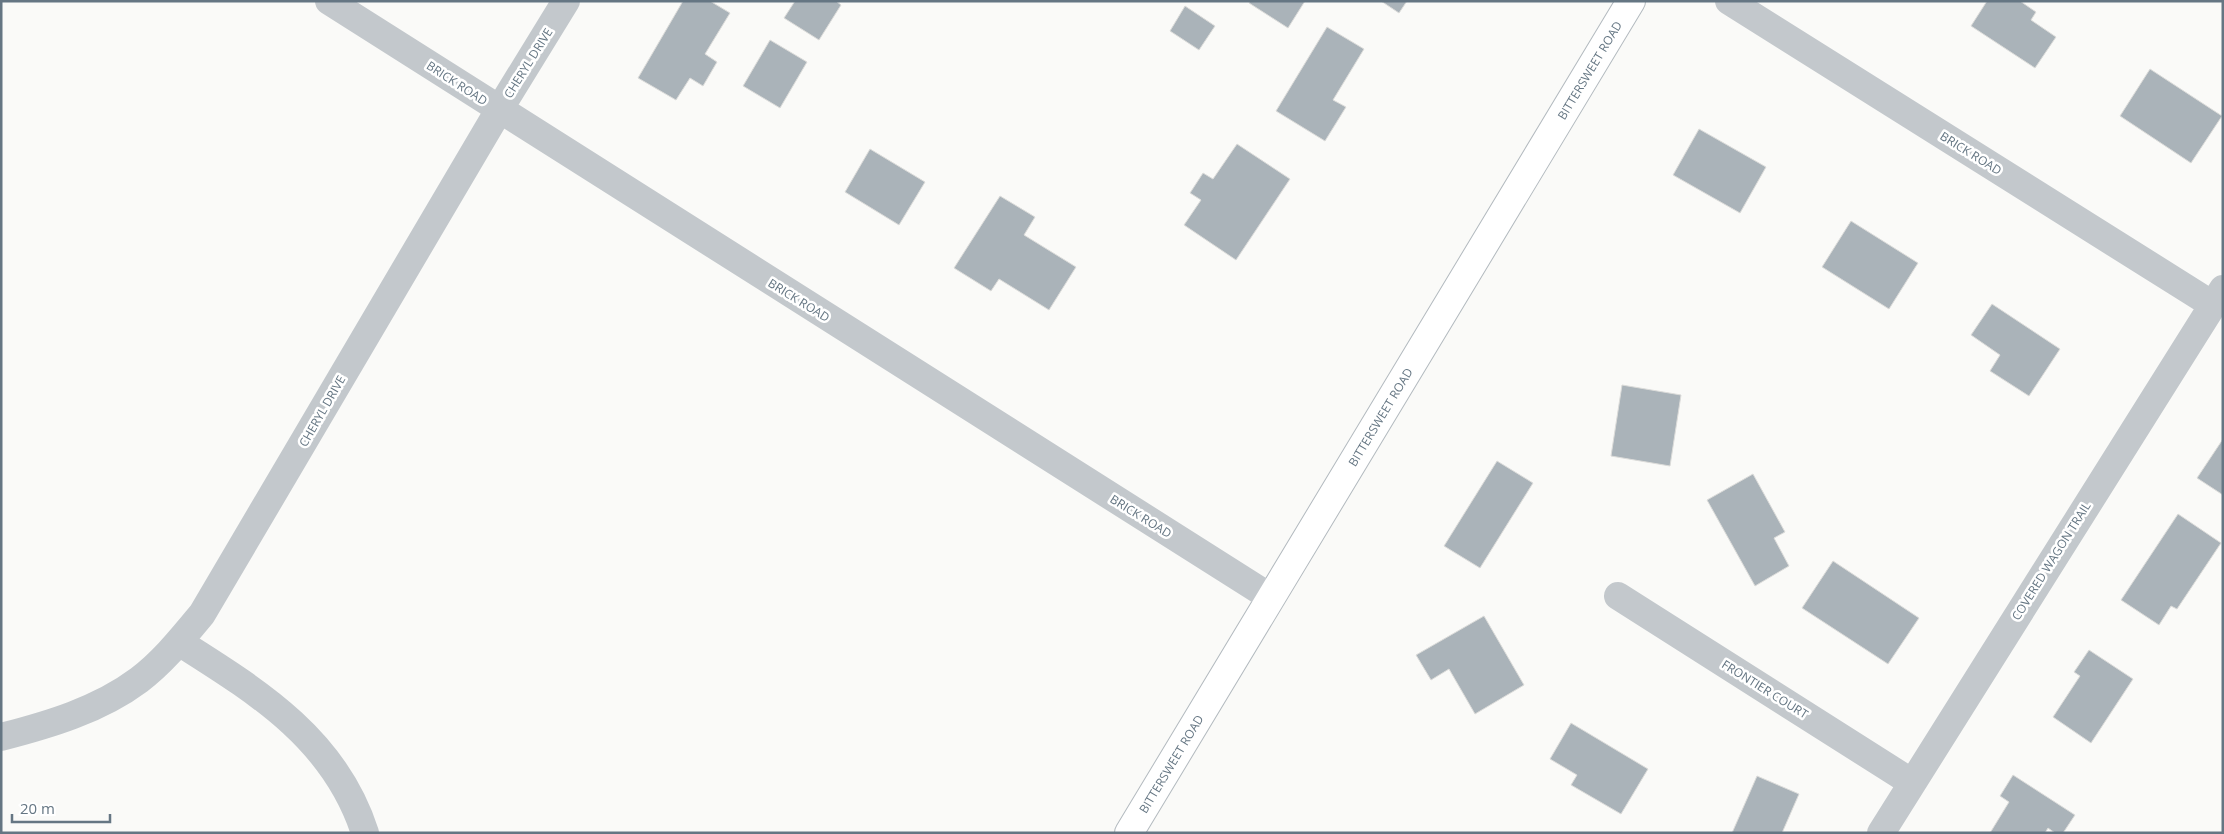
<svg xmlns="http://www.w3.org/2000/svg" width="2224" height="834" font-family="'Open Sans',sans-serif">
  <rect width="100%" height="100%" fill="#fafaf8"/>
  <path fill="#aab3b9" stroke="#dcdcda" d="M683,1h27l20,12 -25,41 12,8 -14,24 -13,-8 -14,22 -38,-22z
    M795,1h41l5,4 -22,35 -35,-22z
    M1250,1h55l-17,27 -39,-25z
    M1381,1h26l-8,12z
    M1987,1h33l16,11 -5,8 25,17 -21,31 -64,-42z
    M1185,6l30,20 -16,24 -29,-19z
    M1327,27l37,22 -31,51 13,7 -21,34 -49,-30z
    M770,40l37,22 -27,46 -37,-22z
    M2150,69l72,47 -31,47 -71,-47z
    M1699,129l67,38 -26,46 -67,-38z
    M1237,144l53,35 -54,81 -52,-35 17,-25 -11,-7 13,-20 10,6z
    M870,149l55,33 -26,43 -54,-33z
    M1000,196l35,21 -11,18 52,32 -27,43 -50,-31 -8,12 -37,-23z
    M1851,221l67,42 -29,46 -67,-42z
    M1992,304l68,45 -31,47 -39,-25 10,-16 -29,-20z
    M1622,385l59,10 -11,71 -59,-10z
    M2223,439v56l-26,-17z
    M1497,461l36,22 -53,85 -36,-22z
    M1753,474l32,58 -11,6 15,28 -34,20 -48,-86z
    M2178,514l43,29 -44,66 -6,-3 -12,19 -38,-25z
    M1833,561l86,57 -31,46 -86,-56z
    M1484,616l40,69 -49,29 -26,-45 -18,11 -15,-25z
    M2089,650l44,29 -42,64 -38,-26 27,-41 -6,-4z
    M1571,723l77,46 -27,45 -50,-29 6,-10 -27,-16z
    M2013,775l62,40 -12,18h-8l-7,-5 -3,5h-55l19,-31 -9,-6z
    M1757,776l42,18 -17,39h-50z"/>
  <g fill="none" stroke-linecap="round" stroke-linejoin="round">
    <defs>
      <g id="secondary">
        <path id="s1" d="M1129,833l502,-832"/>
      </g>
    </defs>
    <use href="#secondary" stroke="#b3babf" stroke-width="30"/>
    <path stroke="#c3c8cc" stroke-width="28" d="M329,1l941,596
      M1729,1l484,304
      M1618,596l293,186
      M179,642c79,50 156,97 186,191
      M1,737c47,-12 98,-27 138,-57 24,-18 43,-42 63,-66l297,-504 67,-109
      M1881,833l342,-544"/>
    <use href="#secondary" stroke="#fff" stroke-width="28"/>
  </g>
  <g text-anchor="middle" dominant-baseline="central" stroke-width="5" stroke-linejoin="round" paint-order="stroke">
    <g font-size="12" fill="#657683" stroke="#fff">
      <text transform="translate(528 63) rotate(-58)">CHERYL DRIVE</text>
      <text stroke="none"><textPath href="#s1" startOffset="891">BITTERSWEET ROAD</textPath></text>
      <text transform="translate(457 83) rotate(33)">BRICK ROAD</text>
      <text transform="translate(1971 153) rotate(32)">BRICK ROAD</text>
      <text transform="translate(799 300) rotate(32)">BRICK ROAD</text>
      <text transform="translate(322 411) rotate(-60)">CHERYL DRIVE</text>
      <text stroke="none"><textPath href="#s1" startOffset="486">BITTERSWEET ROAD</textPath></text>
      <text transform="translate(1141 516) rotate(32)">BRICK ROAD</text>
      <text transform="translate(2051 561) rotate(-58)">COVERED WAGON TRAIL</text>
      <text transform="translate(1765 689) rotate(32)">FRONTIER COURT</text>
      <text stroke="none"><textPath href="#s1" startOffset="81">BITTERSWEET ROAD</textPath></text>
    </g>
  </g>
  <rect width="2224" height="834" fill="none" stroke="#657683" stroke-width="5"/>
  <path d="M12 814v8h98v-8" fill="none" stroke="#657683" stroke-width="2.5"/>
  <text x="20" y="814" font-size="15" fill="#657683" stroke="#ffffff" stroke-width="4" paint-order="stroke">20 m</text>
</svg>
